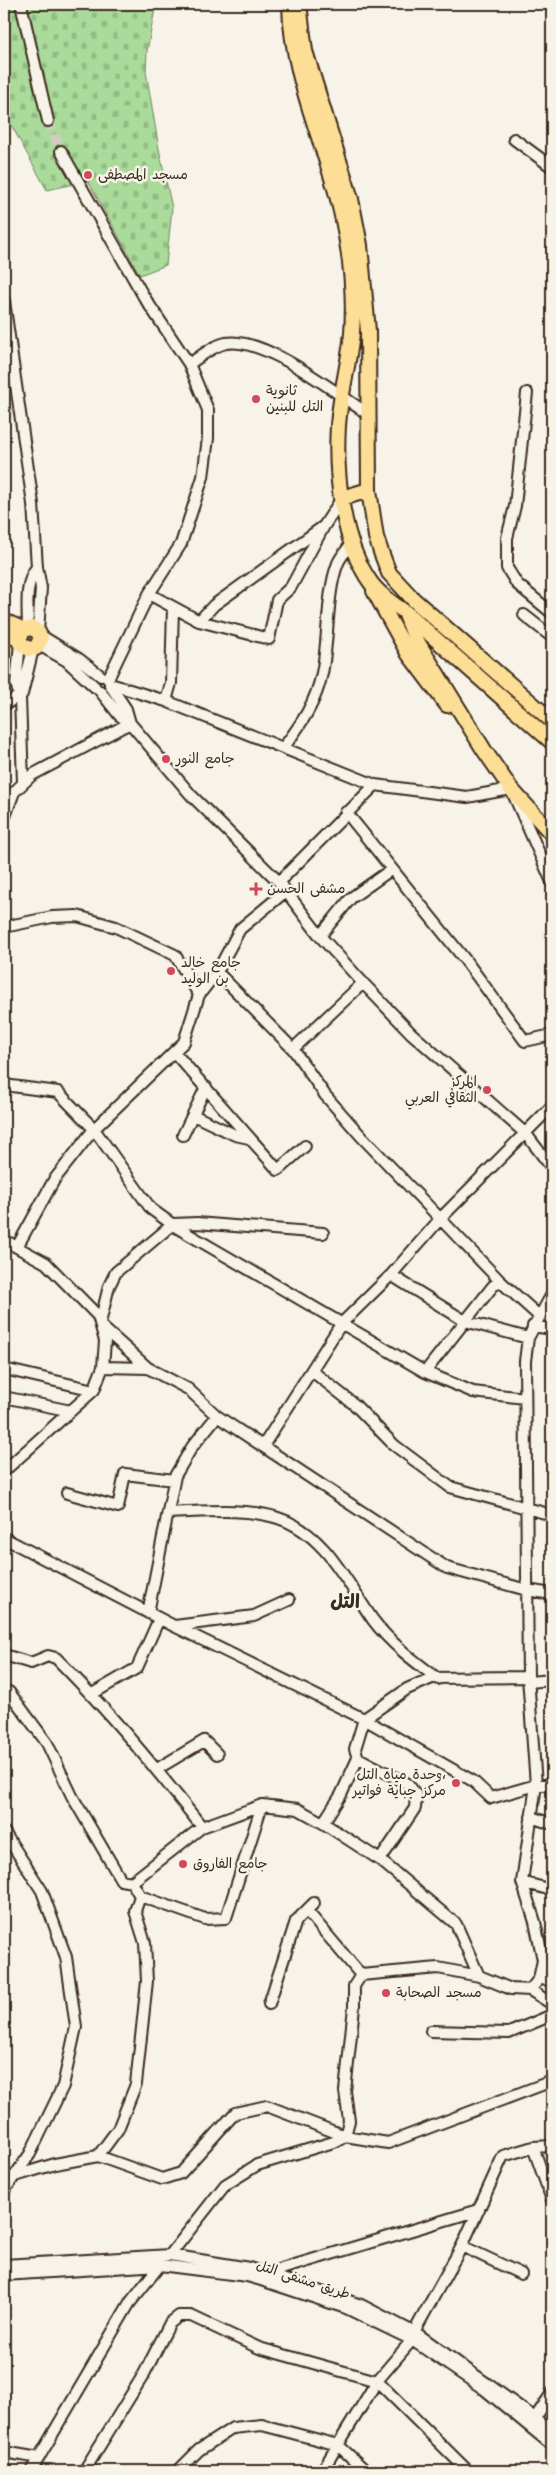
<svg xmlns="http://www.w3.org/2000/svg" width="556" height="2475" font-family="'Architects Daughter','Playpen Sans Arabic',sans-serif">
  <defs>
    <pattern id="cemetery-stones" width="16" height="16" patternUnits="userSpaceOnUse" patternTransform="scale(1.25)"><rect width="16" height="16" fill="#aadb9b"/><path d="M2 7V4a2 2 0 0 1 4 0v3zM10 15v-3a2 2 0 0 1 4 0v3z" fill="#93bc85"/></pattern>
  </defs>
  <rect width="100%" height="100%" fill="#f7f3e8"/>
  <filter id="ink" filterUnits="userSpaceOnUse"><feTurbulence type="fractalNoise" baseFrequency=".02" numOctaves="2"/><feDisplacementMap in="SourceGraphic" scale="10" xChannelSelector="R" yChannelSelector="G"/><feConvolveMatrix kernelMatrix="1 2 1 2 8 2 1 2 1" color-interpolation-filters="sRGB"/></filter>
  <g filter="url(#ink)">
    <path fill="url(#cemetery-stones)" stroke="#72825c" d="M4,4h152l-9,47 -1,20 13,78 13,59 -6,57 -26,10 -52,-94 -41,9 -43,-78z"/>
    <g fill="none" stroke-linecap="round" stroke-linejoin="round">
      <path stroke="#d1cbc0" stroke-width="10" stroke-dasharray="10 5" stroke-linecap="butt" d="M48,121l13,30"/>
      <defs>
        <path id="minor" d="M21,4l27,117
          M514,139l38,28
          M61,151l83,146 45,67 19,46v28l-5,39 -22,67 -32,50 -41,85
          M4,301l29,203 4,63 4,21 -3,44
          M189,364c11,-7 23,-18 37,-21 38,-7 110,50 142,71
          M527,393l-12,113 -8,32v30l10,16 35,29
          M149,594l50,27 70,18 8,-39 14,-13 33,-61
          M524,615l28,22
          M199,621l15,-16 110,-79 18,-28
          M28,628c0,-19 -4,-45 9,-61
          M40,635l39,24 22,17
          M20,643l-4,40 4,15 3,84
          M39,645l28,16 28,26
          M110,684l56,17 209,84
          M110,685l16,24 4,14
          M100,691l19,24 11,8 61,72 88,87 41,54 43,47 48,50 115,101 26,34
          M166,701l5,-18 2,-76
          M4,705l18,-11 11,-45
          M284,747c18,-24 32,-45 38,-74 7,-33 4,-80 16,-110 3,-7 9,-13 13,-19
          M346,812l120,149 59,80 27,-6
          M4,819l10,-27 18,-17 98,-52
          M279,882l96,-97 92,12 44,-8 41,93
          M4,927l48,-10 25,-1 39,11 59,28 24,40
          M320,936l31,-38 41,-29
          M217,972l76,77 32,46 36,41 139,145 39,35
          M293,1049l70,-66
          M174,1052l104,118 27,-24
          M4,1085l54,7 36,37 57,80 25,18 249,145 48,20 52,6
          M193,1115l42,20 14,3
          M183,1135l23,-48
          M4,1240l42,23 52,53 7,25 -2,26 -9,23 -90,81
          M17,1247l37,-67 40,-51 90,-87 15,-47 18,-23 23,-43 46,-38
          M391,1275l74,46 63,17
          M100,1323l9,-37 7,-14 57,-48 24,-1 126,10
          M533,1326l19,3
          M102,1327l46,41
          M103,1367l45,1 40,21 29,27 230,152 80,22 25,4
          M4,1369l90,21
          M312,1371l43,34 39,40 56,42 102,28
          M425,1372l68,-86 7,-5
          M4,1397l67,14
          M263,1446l78,-122 50,-49 50,-57 111,-112
          M67,1493l51,14 7,-33 49,6
          M168,1513c36,-1 75,-6 110,5 47,15 69,65 95,102 18,24 41,41 65,59
          M4,1538l170,88 190,93 109,62 18,17 45,-13h16
          M148,1613l27,-137 17,-29 25,-31
          M175,1626l79,-10 35,-16
          M4,1655l27,8 17,-7 8,2c53,53 100,110 146,169
          M529,1682l23,-2
          M9,1692l38,51 25,53 49,84 11,2
          M92,1694l45,-26 22,-49
          M358,1758l50,26 8,11 -1,13 -35,52
          M157,1769l47,-28 13,13
          M262,1805l-36,113 -21,1 -65,-23 -8,-14 70,-55 60,-22 36,4 25,14 57,37 76,64 23,52
          M531,1817l21,7
          M323,1823l18,-28 17,-37 -3,-9 9,-30 43,-30 25,-11 96,-1
          M4,1832l38,59 24,66 10,70 -13,59 -33,68 -26,37
          M522,1882l30,8
          M307,1911l54,64
          M539,1979l13,1
          M530,1990l9,-11 4,-19 -8,-38 -13,-40 14,-97 -8,-108 -3,-316 3,-23 24,-44
          M269,2004l27,-83 18,-18
          M431,2031l78,2 43,-18
          M533,2147l19,53
          M98,2156l20,-27 18,-45 11,-103 -2,-38 -10,-32 5,-15
          M15,2176l40,-12 43,-8 64,23 19,-6 54,-60 32,-7 78,30 43,7 164,-62
          M462,2246l59,28
          M170,2255l55,-70 32,-20 80,-24 8,-5 4,-15 -4,-30 9,-84v-21l7,-11 77,-7 41,8 32,13 19,1 22,14
          M4,2265l166,-10 79,13 112,37 58,30 116,83 17,15
          M268,2273l211,-63
          M4,2275l156,-10 87,11 14,4 85,28 66,32 72,49 68,56
          M414,2332l48,-86 41,-90 30,-9 19,-1
          M535,2418l17,-25
          M4,2452l35,6
          M31,2471l98,-167 31,-39
          M84,2471l60,-97 26,-51 9,-7h12l68,32 118,33 91,90
          M178,2471l21,-21 34,-22 29,-3 76,20 28,26
          M322,2471l55,-90 35,-41"/>
        <path id="major" d="M290,4c1,82 45,157 57,238 5,29 7,62 5,91 -3,31 -12,62 -14,93 -3,48 4,117 33,157 9,12 22,21 34,29l147,130
          M299,4l6,47 46,148 9,46 8,86 1,159 7,47 5,15 8,21 25,27 138,121
          M342,498l27,-8
          M374,591l34,62 39,52
          M406,615l9,23 69,112 27,39 41,45
          M4,621l20,9 8,-2 6,4 3,6 -5,10 -7,1 -9,-6v-7l4,-6
          M4,633l15,6"/>
      </defs>
      <use href="#minor" stroke="#3b2a1e" stroke-width="14"/>
      <use href="#major" stroke="#3b2a1e" stroke-width="18"/>
      <use href="#minor" stroke="#f7f3e8" stroke-width="10"/>
      <use href="#major" stroke="#fcde96" stroke-width="14"/>
    </g>
  </g>
  <g fill="#d1495b" stroke="#f7f3e8" stroke-width="2">
    <circle cx="88" cy="175" r="5"/>
    <circle cx="256" cy="399" r="5"/>
    <circle cx="166" cy="759" r="5"/>
    <path d="M253.5 881.5h5v5h5v5h-5v5h-5v-5h-5v-5h5z"/>
    <circle cx="171" cy="971" r="5"/>
    <circle cx="487" cy="1090" r="5"/>
    <circle cx="456" cy="1783" r="5"/>
    <circle cx="183" cy="1864" r="5"/>
    <circle cx="386" cy="1993" r="5"/>
  </g>
  <g text-anchor="middle" dominant-baseline="central" stroke-width="5" stroke-linejoin="round" paint-order="stroke">
    <g font-size="14" fill="#3b2a1e" stroke="#f7f3e8" text-anchor="start">
      <text x="98" y="175">مسجد المصطفى</text>
      <text x="266" y="391">ثانوية<tspan x="266" dy="16">التل للبنين</tspan></text>
      <text x="176" y="759">جامع النور</text>
      <text x="267" y="889">مشفى الحسن</text>
      <text x="181" y="963">جامع خالد<tspan x="181" dy="16">بن الوليد</tspan></text>
      <text x="477" y="1082" text-anchor="end">المركز<tspan x="477" dy="16">الثقافي العربي</tspan></text>
      <text x="446" y="1775" text-anchor="end">وحدة مياه التل،<tspan x="446" dy="16">مركز جباية فواتير</tspan></text>
      <text x="193" y="1864">جامع الفاروق</text>
      <text x="396" y="1993">مسجد الصحابة</text>
    </g>
    <g font-size="14" fill="#3b2a1e" stroke="#f7f3e8">
      <text transform="translate(303 2280) rotate(18)">طريق مشفى التل</text>
    </g>
    <g font-size="19" font-weight="bold" fill="#3b2a1e" stroke="#f7f3e8">
      <text x="345" y="1602">التل</text>
    </g>
  </g>
  <rect width="556" height="2475" fill="none" stroke="#f7f3e8" stroke-width="20"/>
  <rect x="10" y="10" width="536" height="2455" fill="none" stroke="#3b2a1e" stroke-width="2" filter="url(#ink)"/>
</svg>
